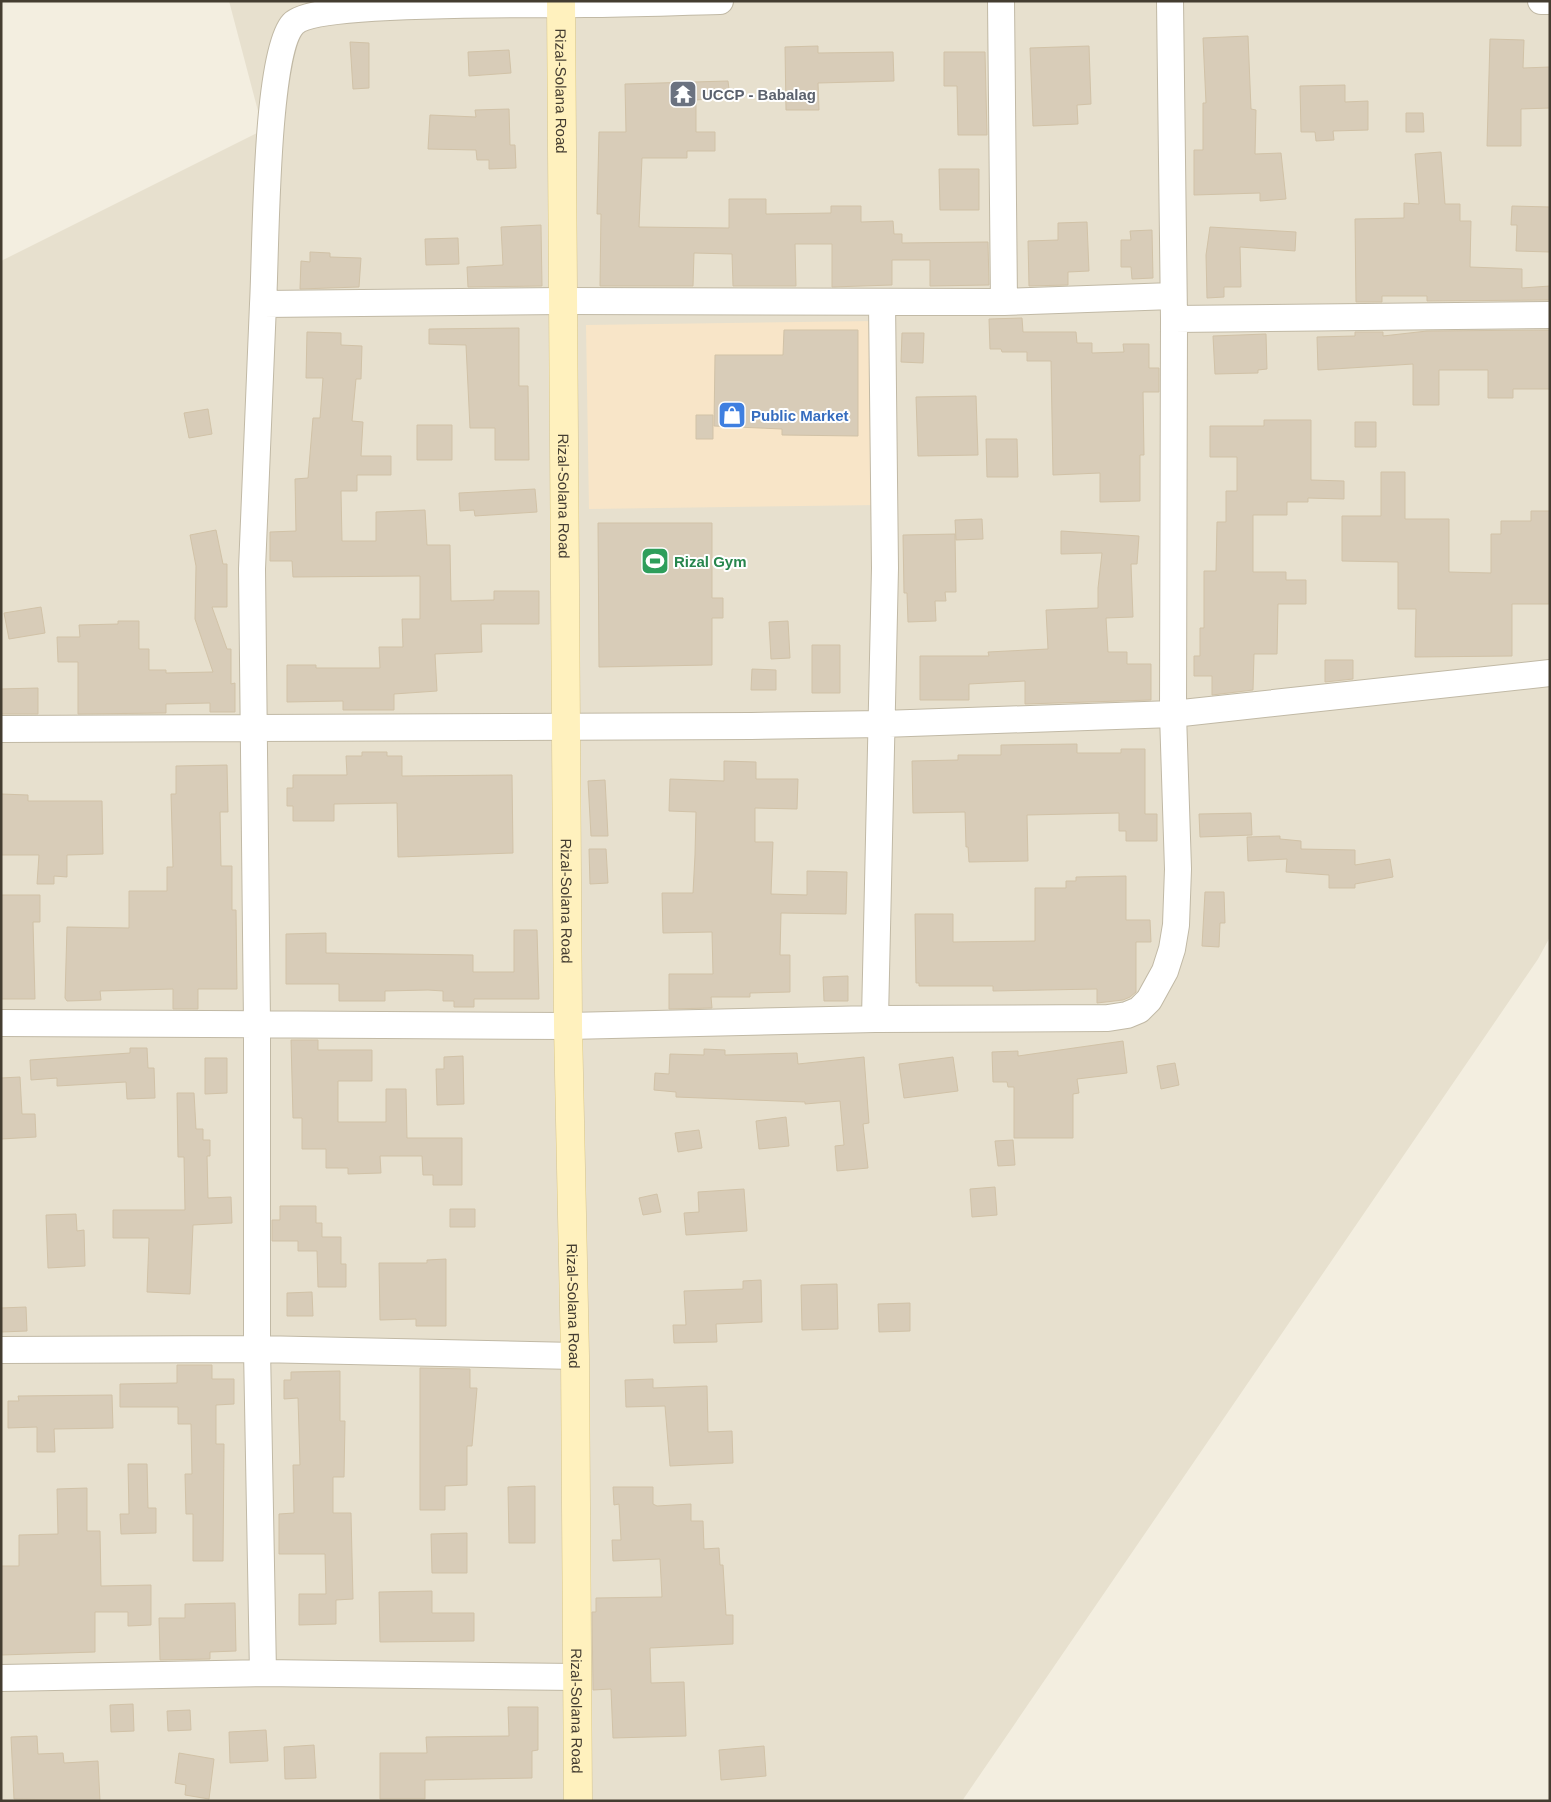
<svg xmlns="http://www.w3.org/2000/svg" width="1551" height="1802" font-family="Helvetica,sans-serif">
  <rect width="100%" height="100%" fill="#f3eee0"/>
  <path fill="#e7e0ce" d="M229,1h1321v936l-12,22 -576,842h-961v-1540l262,-131z"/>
  <path fill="#f8e5c8" d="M876,321l3,184 -290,4 -3,-184z"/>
  <path fill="#d8ccb8" stroke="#d1c2a7" d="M1248,36l3,73 5,1 -1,44 26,-1 5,46 -26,2v-8l-66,2v-45h9v-47h3l-3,-65z
    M1490,39l34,1 -1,28 27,-1v41l-29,1v37h-34z
    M350,42l19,1v45l-16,1z
    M818,46v7l75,-1 1,29 -76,2 1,27h-33l-1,-63z
    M1089,46l2,58 -14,1 1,19 -45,2 -3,-78z
    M509,50l2,23 -42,3 -1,-24z
    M944,52h41l2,83h-29l-1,-49h-13z
    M728,81l2,16 -34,3v32h19v19h-28v7h-45l-3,69 90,1v-29h37v15l65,-1v-7h30v16l32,-1 1,13h8v9l86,-1 1,43 -59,1v-26h-38v25l-60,2v-43h-37l1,42h-63l-1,-32 -38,-1 -1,33h-93l1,-72h-4l2,-82h27l-1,-48z
    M1345,85v17l23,-1v29l-35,1 1,9 -18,1 -1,-9h-14l-1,-46z
    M509,109l1,36h5l1,23 -27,1v-9h-12l-1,-10 -48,-1 2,-34 46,2 -1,-7z
    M1406,113h17l1,19h-18z
    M1441,152l4,52h15v17h11l-1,46 52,2v19l28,-2v14l-123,1v-5h-45v6h-26l-1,-83 49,-1v-15l15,1 -4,-50z
    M939,169h40v41h-39z
    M1512,206l38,1v45l-34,-1 1,-26h-6z
    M1087,222l2,49 -21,1v13l-39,1 -1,-45 30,-1v-17z
    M541,225l1,61 -74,1 -1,-20 36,-2 -2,-38z
    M1210,227l86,5 -1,19 -55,-4 1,40h-17v10l-17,1 -1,-43z
    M1152,230l1,48 -21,1 -1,-12h-10v-27h10l-1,-9z
    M458,238l1,26 -33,1 -1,-26z
    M310,252l20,1v4l31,1 -2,29 -59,2 1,-28 9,1z
    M1022,318l1,14h53l1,11h15v10l32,-1 -1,-8h26v24h10v24h-16l1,63h-4v46l-40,1v-29l-47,2 -2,-114h-24v-9h-25l-1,-3h-11l-1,-30z
    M519,328v58h9l1,74h-34v-32h-25l-4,-83 -37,-1v-15z
    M784,330h74v106l-76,-1v-6l-68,-3 1,-71h68z
    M1550,330v59h-37v9h-25v-28h-49v35h-26v-41l-95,6 -1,-33 38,-1v-4h28v4l44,-5z
    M307,332l34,1v12l21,1 -1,33h-5l-4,42 11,1 -2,34h30v19h-34v16h-16l1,50h34v-29l49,-2 2,35h23l1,56 43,-1v-9h45v33h-58l1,28 -47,2 2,37 -43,3v16h-51v-9l-56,1v-37h29v3h64l-1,-21h24l-1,-28h18v-43l-127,1 -1,-16h-22v-29l26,-1 -1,-52 13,-1 5,-60h7l3,-40h-17z
    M902,333h22l-1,30 -22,-1z
    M1266,334l1,35 -9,1v3l-43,1 -2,-38z
    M976,396l2,59 -60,1 -2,-59z
    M208,409l4,25 -23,4 -5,-25z
    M696,415h17v24h-17z
    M1264,420h47v60l33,1v18l-36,-1v4h-21v13h-34v57h33v8h20v24h-28l-1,50h-23l-1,36 -41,5v-19h-18v-20h6v-28h4v-57h12l1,-49h9v-31h11v-34h-27v-31h54z
    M1355,422h21v25h-21z
    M417,425h35v35h-35z
    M986,439h31l1,38h-31z
    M1381,472h24v47h44v53l42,1v-39h10v-13h30v-10h19l-1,93h-37v52l-97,1 1,-48h-18v-47l-56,-1v-45h39z
    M535,489l2,23 -62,4 -1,-6 -14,1 -1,-18z
    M982,519l1,20 -27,1 -1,-20z
    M598,523h114v75h11v20h-11v47l-113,2z
    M216,530l7,34h4v43h-15l15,42h4v35l4,-1v29h-25v-9l-44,1v9l-88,1v-52h-20l-1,-25h23l-1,-12 39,-1v-3h21v28h10v21h17v3l47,-1 -18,-53 1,-53 -6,-31z
    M1061,531l78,5 -2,28h-6l2,53 -27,1 2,34h19v12h24v36l-126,4v-23l-56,3v16h-49v-44h69l-1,-4 60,-3 -2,-39 52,-2v-20l4,-35 -41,1z
    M955,534l1,58h-11l1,9h-11l1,20 -28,1 -1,-29h-3l-1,-58z
    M41,607l4,26 -36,6 -5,-26z
    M788,621l2,37 -19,1 -2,-37z
    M812,645h28v48h-28z
    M1325,660h28v19l-28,3z
    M752,669l24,1v20h-25z
    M38,688v26h-37v-25z
    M1077,744v9h44v-4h24v65h12v27h-31v-10h-7v-18l-92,2 1,46 -59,1 -1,-15h-2l-1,-35 -52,1 -1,-52 46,-1v-5h43v-10z
    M362,752h25v4h15v20l110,-1 1,78 -115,4 -1,-54 -63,1v17h-41v-15h-6v-18h6v-13h54l-1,-19h16z
    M724,761l32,1v17h42l-1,30 -42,-1v34h18l-2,52 36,1v-24l40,1 -1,42 -65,-1 -1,42h10v37l-40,1v4h-39l1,11 -43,1v-35h44l-1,-42 -49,1 -1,-40h31l2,-38 1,-43 -27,-1 1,-32 54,2z
    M227,765l1,47h-8l1,54h11v44h4l1,79h-39v20h-25v-20l-73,2 1,9 -34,1 -2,-3 2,-71 62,1v-37h38v-24h6l-2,-73h5v-28z
    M605,780l3,56h-17l-3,-55z
    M1,794l27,1v6h74l1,53 -36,1v22l-13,-1v8h-17l2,-29h-38z
    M1251,813l1,22 -52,2 -1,-23z
    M1280,836v3l21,2v8l54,1v15l35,-6 3,18 -38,7v4h-26v-13l-43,-3 1,-13 -39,2 -1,-24z
    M589,849h17l2,34 -18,1z
    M1126,876v44h24l1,22h-15v50l-6,5 -7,3 -26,3v-14l-104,2v-5h-74v-3h-3l-1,-69h38v28l82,-1v-53h31v-7h10v-4z
    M1205,892h19l1,31h-5l-1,24 -17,-1z
    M1,895h39v27h-7l2,77h-34z
    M514,930h23l2,69h-65v8h-20v-6h-11v-10l-15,-1 -43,1v10h-46v-17h-53v-50l40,-1v20l147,2v17h41z
    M848,976v25h-24l-1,-24z
    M291,1040h27v10h54v31h-34v41h48v-33h20l1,49h55v47h-29v-10h-10l-1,-19h-42l1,17 -33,1v-6h-22v-19h-24v-31h-9z
    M1123,1041l4,32 -50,6 2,14 -6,1v44h-59v-51h-6l-1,-5h-14l-1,-30 26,-1v5z
    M130,1048h17l1,20h6l1,30 -28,1 -1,-17 -69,4v-8l-26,2 -1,-20 100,-7z
    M704,1049l21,1v5l72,-2 1,11 66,-7 5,66 -6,1 5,44 -31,3 -2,-25 9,-1 -4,-44 -35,3v-2l-129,-5v-5l-22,-2 1,-17 14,1 1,-20 34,1z
    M463,1056l1,48 -27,1 -1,-36h8v-12z
    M953,1057l5,34 -54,7 -5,-34z
    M205,1058h22v35l-22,1z
    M1175,1063l4,22 -18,4 -4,-23z
    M20,1077l2,37h13l1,23 -35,2v-61z
    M177,1093h17l2,36h7v11h7v16h-3l1,42 23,-1 1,26 -39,2 -3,69 -43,-2 2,-54h-36v-28h72l-1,-53h-6z
    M786,1117l3,29 -30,3 -3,-28z
    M699,1130l3,18 -24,4 -3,-19z
    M1013,1140l2,25 -17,1 -3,-25z
    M995,1187l2,28 -25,2 -2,-28z
    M744,1189l3,42 -61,4 -2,-22 15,-1 -1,-20z
    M657,1194l4,18 -18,3 -4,-17z
    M280,1206h36v17h6v14h19v27h5v23h-28l-1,-36h-19v-10h-26v-21h8z
    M450,1209h25v18h-25z
    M76,1214l1,17 7,-1 1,36 -37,2 -2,-53z
    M446,1259v67h-30v-7l-36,1 -1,-57h48v-3z
    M761,1280l1,42 -46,2 1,18 -43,1 -1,-18h13l-2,-34 59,-2v-8z
    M837,1284l1,45 -36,1 -1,-45z
    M312,1292l1,24h-26v-23z
    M910,1303v28l-31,1 -1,-28z
    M26,1307l1,24 -26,1v-24z
    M177,1365h35v14h22v25l-18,1v39h8l-1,117h-30v-47h-7l-1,-40h7l-1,-50h-13v-17h-58v-23l57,-1z
    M420,1368l50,1v19h7l-5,58h-5v39l-22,1v24h-25z
    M340,1371v50h5l-1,56h-11v36h18l2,86 -17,1v24l-37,1v-31h27l-1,-40h-46v-40l15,-1 -1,-48h7l-2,-67 -14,1v-19h7v-8z
    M653,1379v9l54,-2 1,46 24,-1 1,32 -63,3 -5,-60 -39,1 -1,-27z
    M112,1395l1,33 -59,1 1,23h-18v-25l-29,1v-27h11l-1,-5z
    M128,1464h19l1,44h8v25l-35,1 -1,-20h9z
    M535,1486v57h-26l-1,-56z
    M613,1487h40v17l4,2 34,-2v17h12l1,28 15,-1 1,17h3l3,50h7v29l-83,4 1,35 33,-1 2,54 -73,2 -2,-49 -18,1 -1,-78h4v-14l66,-1 -2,-38 -47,2 -1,-21h9l-2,-36 -5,1z
    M87,1488v43h13l1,55 50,-1v40l-23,1v-14h-33v40l-94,3v-89h18v-31l39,-1 -1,-45z
    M467,1533v40h-35l-1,-39z
    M432,1591v22h42v28l-94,1 -1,-50z
    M235,1603l1,48 -26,1v7l-50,1 -1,-42h26v-14z
    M133,1704l1,27 -23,1 -1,-27z
    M508,1707h30v43l-6,1v27l-107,2v19h-45v-46h47l-1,-16 83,-1z
    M190,1710l1,20 -23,1 -1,-20z
    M266,1730l2,31 -38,2 -1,-31z
    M37,1736l1,18 25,-1 1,10 34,-2 2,40 -86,-2 -3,-62z
    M314,1745l2,33 -31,1 -1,-32z
    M764,1746l2,30 -45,4 -2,-30z
    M179,1753l35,6 -5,40 -24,-4 1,-10 -11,-2z"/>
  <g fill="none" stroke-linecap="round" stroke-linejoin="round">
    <defs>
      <path id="minor" d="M1001,1l3,301
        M1541,1h9
        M263,304c3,-50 2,-250 30,-280 23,-24 247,-19 292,-20 45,0 90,-2 135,-3
        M1174,319l376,-4
        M1,729l750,-3 131,-2 291,-10 377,-41
        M875,1019l10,-451 -3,-266
        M1,1023l567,3 307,-7 233,-1 19,-3 12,-5 10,-10 16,-29 7,-22 4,-24 2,-56 -5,-155 1,-395 -4,-318
        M1,1350l256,-1 318,7
        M263,1673l-6,-324v-326l-5,-454 11,-265 300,-3 441,1 169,-6
        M1,1678l262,-5 313,4"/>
      <g id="secondary">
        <path id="s1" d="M561,1l7,1025 7,330 3,445"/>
      </g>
    </defs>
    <use href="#minor" stroke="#c1b9a5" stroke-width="28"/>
    <use href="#secondary" stroke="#d8c68a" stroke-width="29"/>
    <use href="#minor" stroke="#fff" stroke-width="26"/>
    <use href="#secondary" stroke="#fff1be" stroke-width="28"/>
  </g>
  <defs>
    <symbol id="temple-square" viewBox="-11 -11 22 22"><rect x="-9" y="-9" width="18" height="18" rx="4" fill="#6b7280" stroke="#fff"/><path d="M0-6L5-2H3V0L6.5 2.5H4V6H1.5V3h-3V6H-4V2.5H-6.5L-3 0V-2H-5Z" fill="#fff"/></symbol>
    <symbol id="shop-square" viewBox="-11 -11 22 22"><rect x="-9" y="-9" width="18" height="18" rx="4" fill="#3f7fe0" stroke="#fff"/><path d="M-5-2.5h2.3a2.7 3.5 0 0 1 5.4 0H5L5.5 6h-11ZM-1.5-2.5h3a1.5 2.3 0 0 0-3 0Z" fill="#fff"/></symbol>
    <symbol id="stadium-square" viewBox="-11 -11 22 22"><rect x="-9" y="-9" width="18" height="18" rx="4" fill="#2e9e5b" stroke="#fff"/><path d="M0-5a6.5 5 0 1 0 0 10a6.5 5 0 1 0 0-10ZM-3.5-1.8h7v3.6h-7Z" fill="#fff"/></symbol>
  </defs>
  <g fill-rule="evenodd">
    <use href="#temple-square" x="667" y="78" width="32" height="32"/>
    <use href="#shop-square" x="716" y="399" width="32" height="32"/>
    <use href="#stadium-square" x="639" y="545" width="32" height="32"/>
  </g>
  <g text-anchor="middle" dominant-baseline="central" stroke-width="4" stroke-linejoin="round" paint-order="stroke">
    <g font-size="15" fill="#443d31" stroke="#fff">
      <text stroke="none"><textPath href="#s1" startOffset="90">Rizal-Solana Road</textPath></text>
      <text stroke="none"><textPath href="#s1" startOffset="495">Rizal-Solana Road</textPath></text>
      <text stroke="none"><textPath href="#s1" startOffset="900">Rizal-Solana Road</textPath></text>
      <text stroke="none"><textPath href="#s1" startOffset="1305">Rizal-Solana Road</textPath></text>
      <text stroke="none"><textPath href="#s1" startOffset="1710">Rizal-Solana Road</textPath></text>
    </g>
    <g font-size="15" font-weight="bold" fill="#5b616d" stroke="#fff" text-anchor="start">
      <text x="702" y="94">UCCP - Babalag</text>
    </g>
    <g font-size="15" font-weight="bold" fill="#366cbe" stroke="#fff" text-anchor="start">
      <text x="751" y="415">Public Market</text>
    </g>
    <g font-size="15" font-weight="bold" fill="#27864d" stroke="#fff" text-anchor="start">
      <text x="674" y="561">Rizal Gym</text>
    </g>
  </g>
  <rect width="1551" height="1802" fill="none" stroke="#443d31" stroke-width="5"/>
</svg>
